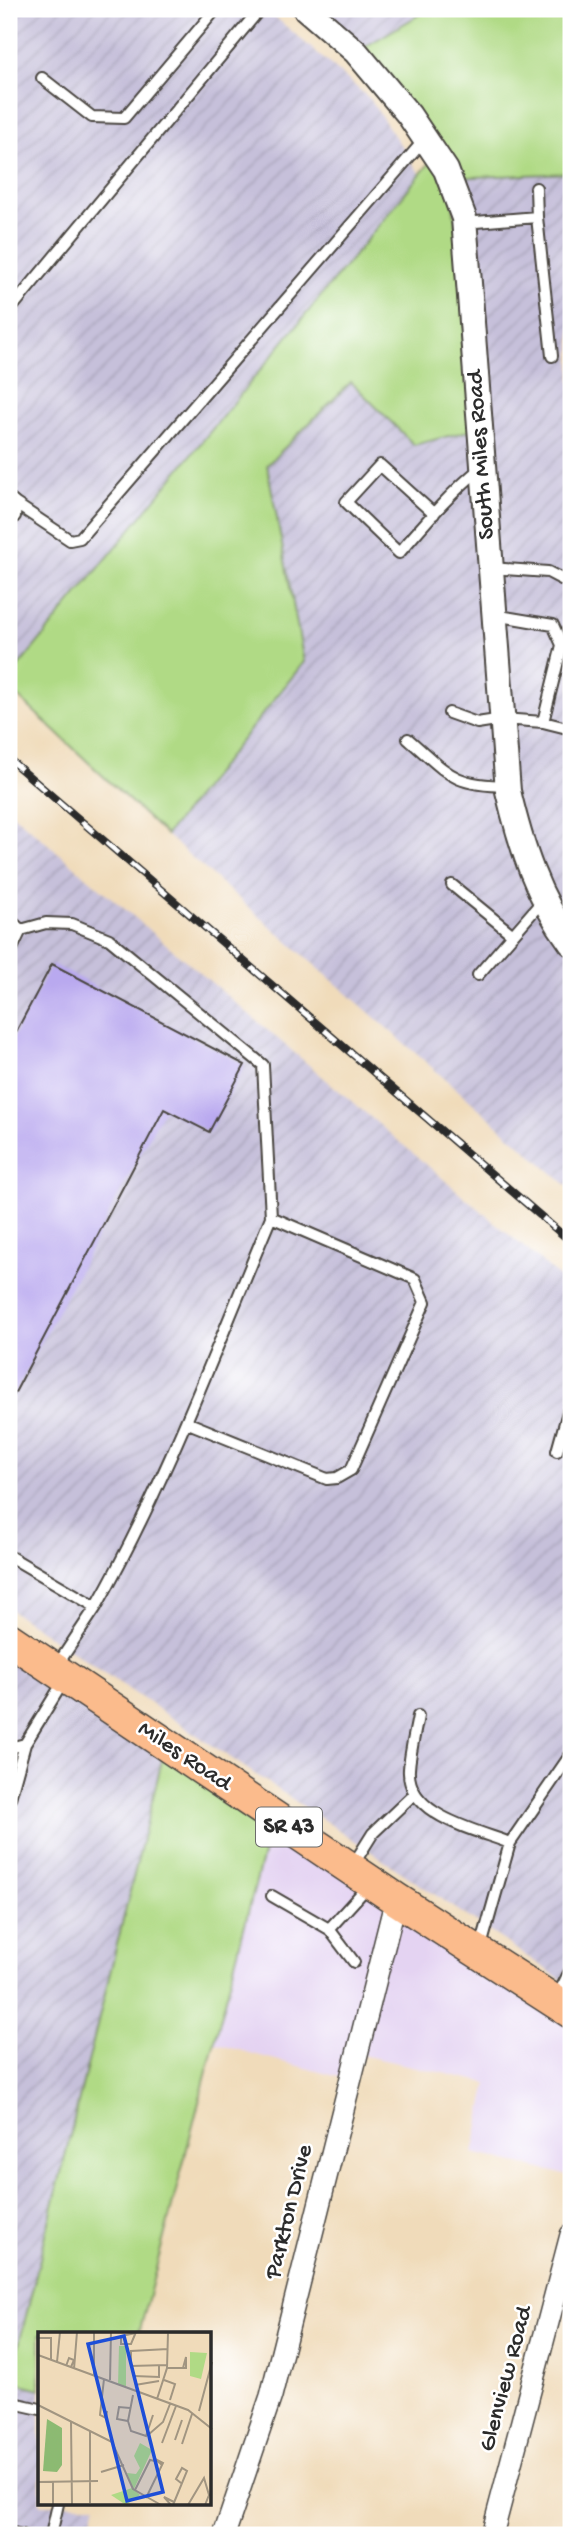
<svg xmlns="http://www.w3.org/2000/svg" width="580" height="2544" font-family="'Gochi Hand',sans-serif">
  <defs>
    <pattern id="industrial-furrows" width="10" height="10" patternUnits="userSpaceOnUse" patternTransform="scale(1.75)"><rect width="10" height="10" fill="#c6c0da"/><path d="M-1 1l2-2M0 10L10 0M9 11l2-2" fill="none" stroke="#aaa5bb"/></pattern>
  </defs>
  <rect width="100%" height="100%" fill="#fff"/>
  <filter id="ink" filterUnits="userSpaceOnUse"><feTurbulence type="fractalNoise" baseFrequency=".0143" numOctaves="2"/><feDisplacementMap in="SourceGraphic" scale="14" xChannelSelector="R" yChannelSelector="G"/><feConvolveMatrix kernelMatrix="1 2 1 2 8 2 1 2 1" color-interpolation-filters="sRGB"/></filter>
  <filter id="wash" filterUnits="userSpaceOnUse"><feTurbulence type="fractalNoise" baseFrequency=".00686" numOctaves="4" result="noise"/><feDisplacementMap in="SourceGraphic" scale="28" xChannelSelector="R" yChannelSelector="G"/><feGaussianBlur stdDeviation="1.57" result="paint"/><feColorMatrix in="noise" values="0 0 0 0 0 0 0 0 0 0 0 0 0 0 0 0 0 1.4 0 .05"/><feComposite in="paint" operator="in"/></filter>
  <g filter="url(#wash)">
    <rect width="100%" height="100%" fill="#f0dbba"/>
    <path fill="#e4d3f2" d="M273,1816l298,196v164l-98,-23 15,-70 -131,-29 -7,26 -137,-37z"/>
    <path fill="url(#industrial-furrows)" d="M9,9h257l103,89 53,79 -413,501z
      M306,9h123l-73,43z
      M571,172v1017l-405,-354 138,-173 -37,-197 84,-83 63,63 47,-14 31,-2 -11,-164 -14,-88z
      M9,811l562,476v699l-562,-377z
      M9,1639l157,105 -156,636 30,9v115h56l-8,31h-79z"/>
    <path fill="#b0da85" stroke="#6e8258" stroke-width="2" d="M429,9h142v164l-121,5 30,250 -66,17 -63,-63 -84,83 37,197 -138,173 -157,-147v-10l427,-523 -80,-103z
      M166,1744l107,72 -134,518h-99v55l-30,-8z"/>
    <g id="blocks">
      <path fill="#b9a9ef" d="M52,964l193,101 -36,67 -45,-23 -155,295v-359z"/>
    </g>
  </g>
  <g filter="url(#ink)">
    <use href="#blocks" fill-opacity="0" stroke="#494540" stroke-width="2"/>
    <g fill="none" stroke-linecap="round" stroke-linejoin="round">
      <defs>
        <path id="service" d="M42,78l50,39 32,1 92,-109
          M536,188l1,29
          M464,223l73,-6 15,139
          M9,311l251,-302
          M9,498l7,6 -1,12 -6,7
          M16,504l54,36 10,-2 345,-399
          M434,514l-54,-49 -34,37 53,51c26,-30 51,-60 82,-85
          M491,568l57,4 23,12
          M449,713l28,10 26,-4 40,3 19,-77 -9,-20 -59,-10
          M543,722l28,7
          M408,739c41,35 43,46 100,47
          M452,885l61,50
          M9,919l12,11
          M9,955l12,-25 25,-7 26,1 37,15 154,126 8,152
          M478,975l66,-76
          M557,1451l14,-50
          M9,1556l87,51 -40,60
          M96,1607c70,-124 120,-259 175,-390l144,62 10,23 -74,168 -14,8 -10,1 -141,-57
          M418,1716c-3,17 -8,36 -9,53 -3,47 68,61 101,74
          M9,1748l16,-4
          M9,1802l16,-58 40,-65
          M353,1865l20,-32 42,-40
          M272,1896l57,33
          M480,1950l30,-107 61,-89
          M354,1962l-25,-33 41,-45
          M556,1999l15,-30
          M9,2402l31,7
          M9,2532l14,3
          M51,2535l7,-31"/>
        <path id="minor" d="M224,2535l47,-139 125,-497
          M492,2535l79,-300"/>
        <path id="tertiary" d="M306,9l50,43 53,63 37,55 18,48 44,573c13,55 29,106 63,152"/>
        <path id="primary" d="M9,1639l387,260 175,113"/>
      </defs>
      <use href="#service" stroke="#494540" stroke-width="14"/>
      <use href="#minor" stroke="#494540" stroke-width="24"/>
      <use href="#tertiary" stroke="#494540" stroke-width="28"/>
      <use href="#primary" stroke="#494540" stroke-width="35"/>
      <use href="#service" stroke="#fff" stroke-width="10"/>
      <use href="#minor" stroke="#fff" stroke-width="21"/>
      <use href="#tertiary" stroke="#fff" stroke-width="24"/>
      <use href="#primary" stroke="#fbbb8c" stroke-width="32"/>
      <defs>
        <path id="rail" d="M9,759l562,483"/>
      </defs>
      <use href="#rail" stroke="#2b2b2b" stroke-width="8"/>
      <use href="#rail" stroke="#fff" stroke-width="5" stroke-dasharray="16" stroke-linecap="butt"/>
    </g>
  </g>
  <g text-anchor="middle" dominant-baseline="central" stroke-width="5" stroke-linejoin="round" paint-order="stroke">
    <rect fill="#fff" stroke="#6b6b6b" stroke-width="2" x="256" y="1807.5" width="66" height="39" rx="5"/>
    <g font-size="23" font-weight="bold" fill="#2b2b2b">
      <text x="289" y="1827">SR 43</text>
    </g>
    <g font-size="24" fill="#2b2b2b" stroke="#fff">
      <text transform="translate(482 455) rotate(-94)">South Miles Road</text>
      <text transform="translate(184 1757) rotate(34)">Miles Road</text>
      <text transform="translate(290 2212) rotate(-76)">Parkton Drive</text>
      <text transform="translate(507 2379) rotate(-75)">Glenview Road</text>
    </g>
  </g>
  <g transform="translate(38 2332)">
    <rect width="173" height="173" fill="#f0dbba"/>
    <path d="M81,14h7v41l-8,-2zM152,20l17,1 -6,26 -11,-3zM102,111l12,7 -18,39 6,6 -14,10 -15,-10 21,-7 -5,-15 9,1 4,-6 -6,-12z" fill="#b0da85"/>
    <path d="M9,87l15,9v37l-5,7 -14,-1z" fill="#8cba72"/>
    <path fill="none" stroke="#a19581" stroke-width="2" d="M98,0l76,1M98,1l-15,3v8h10l5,-12M0,6h13v21M0,23l150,55 24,19M19,30l3,-30M129,33l-36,1v-15l37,-2M28,34l3,-8 5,2 -3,7M129,36h19v-11l-3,11M36,37l3,-37M56,44v-44M96,44l25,1v-11M66,47l-4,36 6,3 1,-7M72,48l1,-48M126,48l11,4 -5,16M97,53l24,-4M119,67l10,-31 1,-35M0,73l74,37 21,47 28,16M92,76l-11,-1 -2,12 11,2 5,-26M161,79l13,-49M33,89l1,84M90,89l3,10 15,5 7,-21M52,99v72M110,103l15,-13 7,-18M137,108l7,-20M124,111l14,-37M144,112l10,-30M63,140l23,-7M0,150l60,-1M15,150v23M97,158l15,-30 5,1M108,166l17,-35 -8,-4 7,6M133,173l-7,-8 10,5M135,173l14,-34 -5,-3 -6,11 5,4M150,173l16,-27 5,17 -4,10"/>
    <path fill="#1d4ed8" fill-opacity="0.15" stroke="#1d4ed8" stroke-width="3.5" d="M86,4l39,156 -36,9 -39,-157z"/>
    <rect width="173" height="173" fill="none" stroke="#2b2b2b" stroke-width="3.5"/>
  </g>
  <rect width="580" height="2544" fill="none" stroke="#fff" stroke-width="35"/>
</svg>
